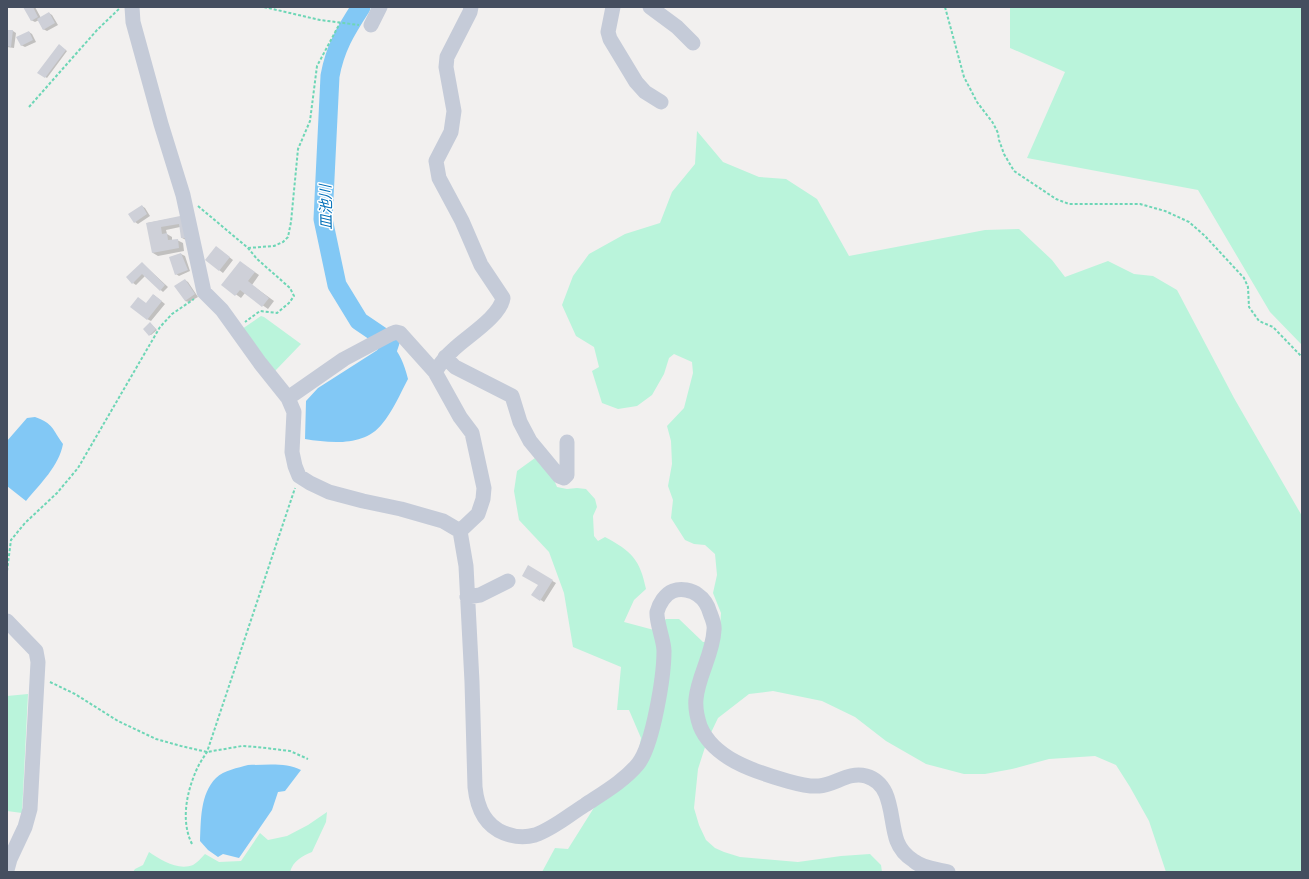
<svg xmlns="http://www.w3.org/2000/svg" width="1309" height="879" font-family="Raleway,'Noto Sans JP',sans-serif">
  <rect width="100%" height="100%" fill="#f2f0ef"/>
  <path fill="#baf4db" d="M1010,7h292v338l-32,-33 -72,-122 -171,-32 38,-86 -55,-24z
    M697,131l26,31 36,15 27,2 31,20 32,57 136,-26 34,-1 33,31 13,17 43,-16 26,13 19,2 24,14 57,108 68,118v356h-136l-17,-51 -19,-34 -14,-22 -21,-9 -46,3 -37,10 -27,5h-21l-38,-10 -40,-23 -31,-24 -33,-16 -49,-10 -24,3 -31,24 -11,23 -9,28 -4,39 5,17 7,15 9,8 9,4 16,5 23,2 35,3 43,-6 29,-2 11,11 1,7h-340l13,-24 13,1 27,-43 39,-28 7,-40 -12,-28h-12l4,-43 -48,-20 -9,-54 -15,-41 -30,-32 -5,-29 3,-20 18,-13 16,15 6,14 10,2 10,-1 9,1 9,10 2,8 -4,9 1,20 4,5 7,-4c26,14 35,22 41,52l-12,11 -10,22 30,8 12,-11h13l24,23 16,-1 2,-28 -8,-20 4,-18 -2,-21 -10,-9 -11,-1 -9,-4 -14,-22 2,-18 -5,-14 4,-22 -1,-23 -4,-15 17,-18 9,-35 -1,-11 -18,-8 -5,4 -5,16 -12,21 -15,11 -19,3 -16,-6 -10,-32 7,-4 -5,-20 -18,-11 -14,-31 11,-29 16,-22 36,-20 35,-11 12,-31 23,-28z
    M261,316l3,1 37,27 -26,27 -33,-42z
    M28,694l-6,119 -15,-2v-115z
    M327,812l-1,10 -14,30c-10,4 -19,9 -22,20h-157l2,-3 8,-4 6,-13c12,8 29,19 44,13 4,-2 9,-8 12,-11l14,8 22,-1 19,-28 8,7 19,-4 21,-11z"/>
  <path fill="#82c8f5" d="M390,342c10,12 14,21 18,37 -8,15 -15,32 -26,45 -18,23 -52,19 -77,15l1,-38 12,-13z
    M35,417c19,7 17,12 28,27 -4,22 -23,40 -37,57l-19,-15v-45l20,-23z
    M248,765c17,0 38,-3 53,5l-16,21 -7,1 -6,18 -33,48 -16,-4 -5,3 -10,-7 -8,-9c1,-21 0,-47 16,-63 8,-8 22,-10 32,-13z"/>
  <path fill="#0003" d="M25,7h10l6,11 8,-5 3,2 6,10 -11,6 -4,-2 -4,-9 -4,2 -4,-2z
    M7,31h6l3,2 -2,15 -7,-1z
    M29,32l3,2 4,8 -11,5 -4,-2z
    M59,45l8,6 -20,27 -8,-6z
    M142,206l3,2 5,8 -12,8 -3,-2z
    M185,216l3,25 -6,-3 -2,-11 -14,3 1,4 5,3v4l5,-1 6,3 1,8 -26,5 -5,-3 -6,-30z
    M219,249l14,11 -10,13 -17,-13z
    M181,254l4,2 5,15 -11,5 -3,-2z
    M240,262l19,13 -7,10 22,16 -6,8 -23,-16 -4,5 -18,-13z
    M142,263l26,24 -5,5 -18,-16 -9,9 -3,-2z
    M185,280l3,2 10,15 -9,5 -4,-1z
    M154,295l11,9 -14,17 -4,-2 -1,-15z
    M151,324l6,6 -6,5h-1z
    M528,567l28,16 -12,19 -11,-7 6,-10z"/>
  <g fill="none" stroke-linecap="round" stroke-linejoin="round">
    <path stroke="#82c8f5" stroke-width="19" d="M361,7c-15,23 -26,41 -31,69l-7,143 14,66 22,36 31,21 -3,9"/>
  </g>
  <path fill="#ced0d8" d="M23,7h10l5,10 -7,4z
    M49,12l6,11 -12,7 -6,-11z
    M7,30h6l-2,17 -4,-1z
    M29,31l4,9 -12,6 -5,-9z
    M59,44l7,6 -21,28 -8,-5z
    M142,205l5,9 -13,9 -6,-9z
    M185,215l1,23h-5l-2,-14 -18,3 1,7 5,-1 1,7 10,-1 1,9 -27,5 -6,-30z
    M216,246l14,11 -11,14 -14,-11z
    M181,253l7,17 -13,5 -6,-18z
    M240,261l15,11 -7,9 21,17 -7,9 -22,-17 -5,6 -14,-11z
    M142,262l23,23 -5,6 -18,-17 -10,10 -6,-7z
    M185,279l10,15 -10,7 -11,-15z
    M153,294l9,7 -15,19 -17,-13 8,-10 8,6z
    M150,322l6,7 -7,7 -6,-7z
    M528,565l25,15 -13,21 -9,-6 7,-10 -16,-9z"/>
  <g fill="none" stroke-linecap="round" stroke-linejoin="round">
    <path stroke="#6ed6b6" stroke-width="2" stroke-dasharray="3 2" stroke-linecap="butt" d="M264,7l56,13 39,5
      M945,7l19,70 13,25 16,21 5,10 1,7 5,14 10,17 42,28 13,5h71l25,7 24,11 16,14 39,42 4,9 1,20 10,14 14,6 29,30
      M29,107l68,-77 23,-22
      M198,206l50,42 9,11 33,29 4,8 -5,7 -12,10 -17,-2 -15,11
      M248,248l26,-2 9,-4 5,-5 3,-15 7,-73 12,-28 7,-55 23,-43
      M7,571l4,-31 14,-17 32,-30 21,-25 82,-141 12,-13 22,-15
      M50,682l25,12 43,27 38,18 25,7 26,6 35,-6 15,1 33,4 18,8
      M192,844c-11,-22 -6,-50 4,-73 3,-7 7,-13 11,-19l88,-264"/>
    <path stroke="#c5cbd8" stroke-width="15" d="M132,7l1,15 28,102 22,71 21,97 18,18 38,53 28,35 6,14 -2,40 3,14 4,10 11,7 19,9 34,9 38,8 42,12 17,10 6,35 6,116 3,105c2,20 9,38 29,46 10,4 21,5 31,2 18,-6 34,-20 50,-30 18,-12 39,-24 53,-41 15,-19 26,-88 26,-113 0,-11 -8,-29 -7,-39 2,-8 8,-18 16,-21 8,-3 19,-1 25,4 6,4 10,11 12,18 2,5 5,12 4,17 -1,24 -16,46 -18,69 -1,10 1,18 4,27 13,32 53,45 84,54 11,3 23,7 35,6 16,-1 30,-15 47,-10 28,8 23,43 31,65 3,8 9,15 17,20 8,7 23,8 34,11
      M613,7l-5,25 2,7 26,43 9,10 16,10
      M650,7l27,20 16,16
      M371,25l9,-18
      M445,357l10,10 57,29 8,26 10,19 29,35 5,2 3,-3v-33
      M435,372c5,-8 11,-16 18,-22 13,-13 47,-33 50,-52l-22,-33 -19,-44 -23,-43 -3,-17 15,-29 3,-21 -8,-44 1,-10 23,-45 1,-5
      M288,398l56,-39 47,-25 5,-2 4,1 35,39 25,45 12,16 12,55 -1,11 -5,15 -18,17
      M467,597l13,-2 28,-14
      M7,621l29,30 2,11 -8,147 -5,18 -15,32 -3,11"/>
  </g>
  <g text-anchor="middle" dominant-baseline="central" stroke-width="3" stroke-linejoin="round" paint-order="stroke">
    <g font-size="15" font-style="italic" fill="#006fb8" stroke="#fff">
      <text transform="translate(326 207) rotate(-91)">皿池川</text>
    </g>
  </g>
  <rect width="1309" height="879" fill="none" stroke="#454e5f" stroke-width="16"/>
</svg>
